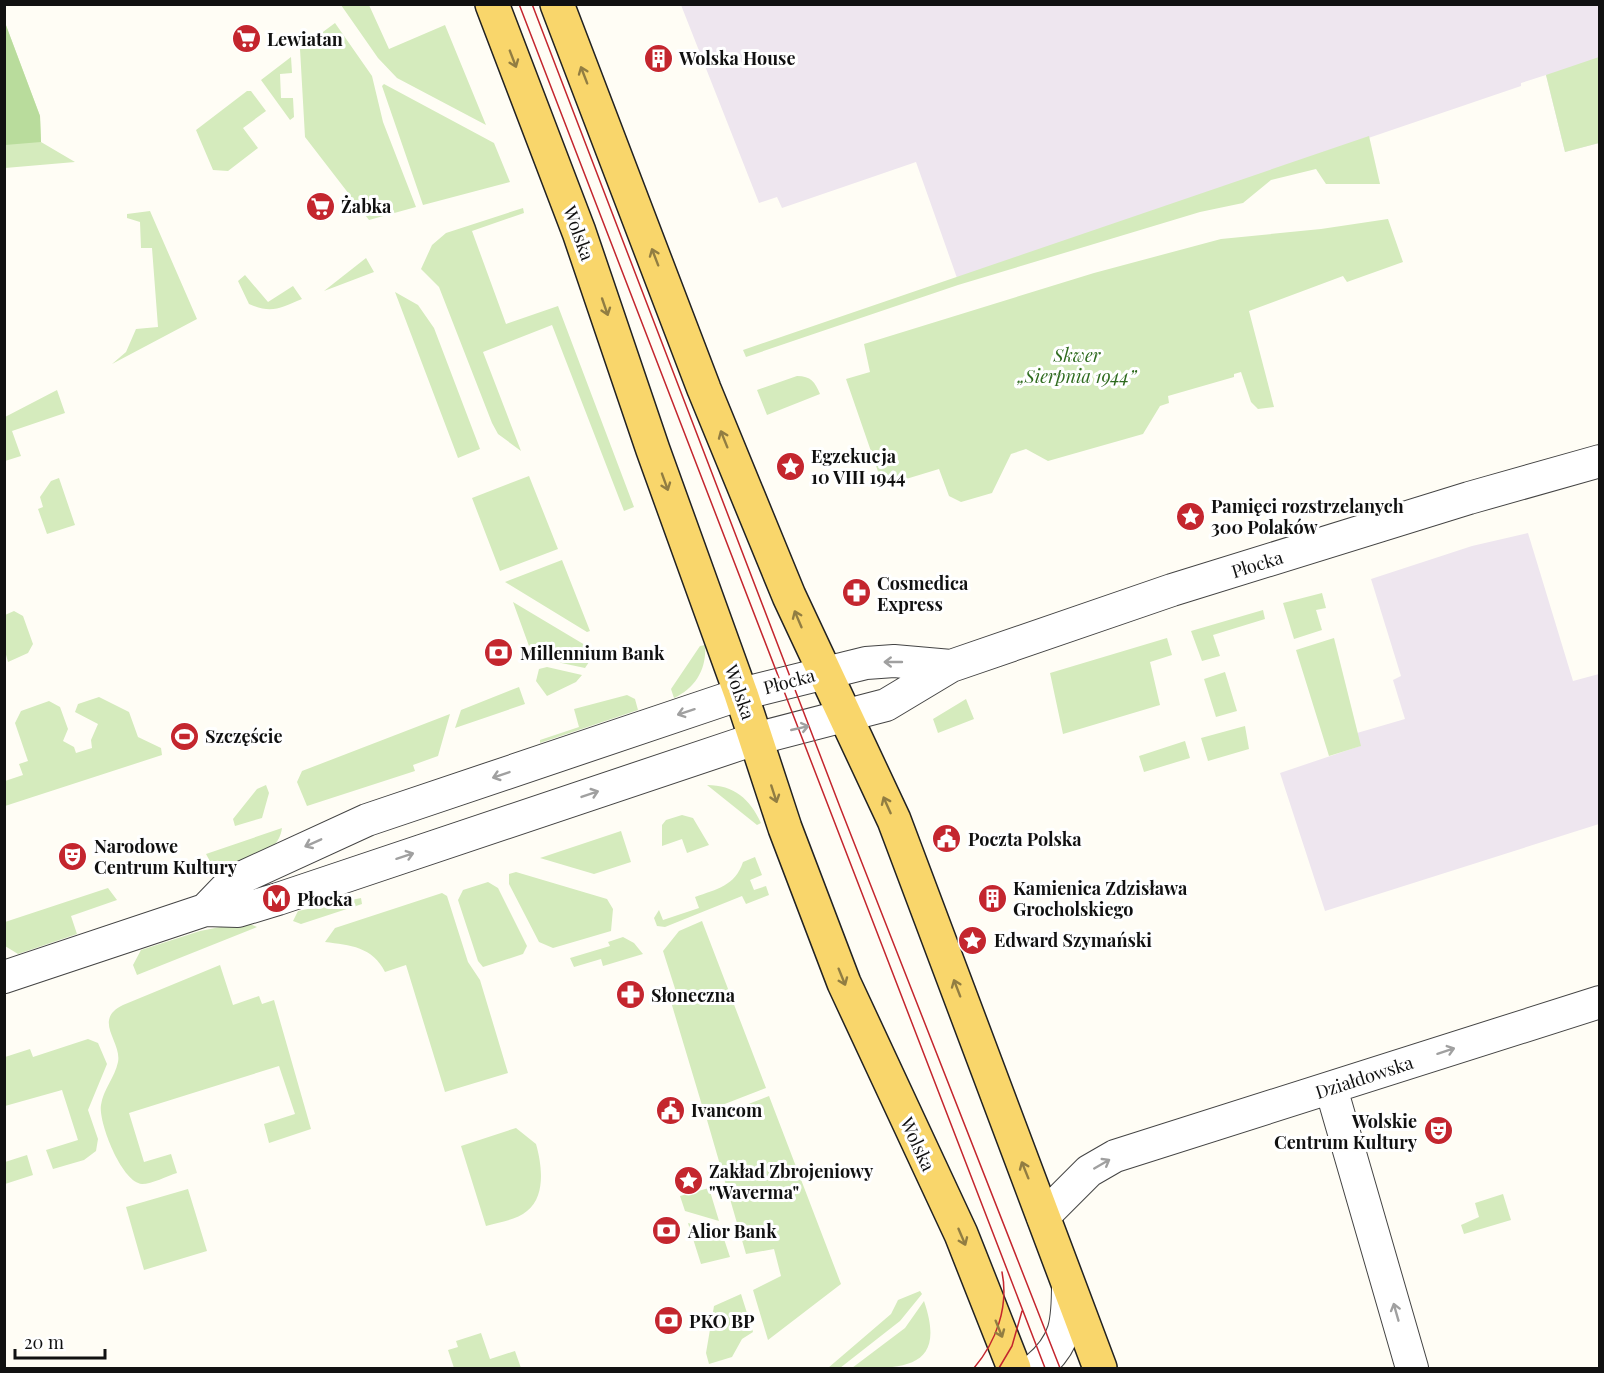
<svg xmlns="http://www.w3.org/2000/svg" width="1604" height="1373" font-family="'Playfair Display',serif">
  <rect width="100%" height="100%" fill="#fffdf5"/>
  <path fill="#eee6ef" d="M681,5h918v138l-34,9 -19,-77 -25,8v3l-564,192 -41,-116 -134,46 -5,-11 -18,6z
    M1528,533l45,148 26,-7v150l-274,87 -45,-138 80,-27 -3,-13 48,-14 -12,-39 8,-4 -30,-97 101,-33z"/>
  <path fill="#d5ebbd" d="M341,5h28l20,44 56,-24 41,100 -89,-47 -19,-20z
    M4,20l36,96 1,26 34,20 -70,6z
    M335,23l37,53 11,46 33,85 -47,13 -64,-83 -5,-88z
    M291,57l1,16 -12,1 1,24h12l1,19 -4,3 -29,-40z
    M1599,57v86l-34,9 -19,-77z
    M384,84l110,59 16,39 -87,23 -41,-119z
    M247,91h4l15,20 -23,17 15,20 -30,23 -15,-1 -17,-40z
    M1369,136l11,48h-54l-10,-15 -45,11 -28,23 -43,9 -242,73 -212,72 -3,-7z
    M523,208l1,5 -52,18 34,93 52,-18 76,201 -10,4 -72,-186 -69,27 38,99 -23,-17 -6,-11 -53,-136 -18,-18 11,-24 14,-12z
    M150,211l47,108 -85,45 14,-12 10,-23 22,-2 -6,-79h-11l-1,-26 -13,-4v-4z
    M1388,219l15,43 -56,20 -4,-6 -94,35 25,96 -16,2 -7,-7 -10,-30 -7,2v3l-66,19 1,7 -9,3 -17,28 -95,27 -22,-12 -15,5 -19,39 -31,9 -12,-6 -10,-27 -56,17 -37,-107 24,-7 -6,-28 230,-71 127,-34 100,-10z
    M366,258l8,14 -50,19z
    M245,275l23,27 25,-16 9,13c-22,9 -30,15 -53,5l-11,-23z
    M395,292l23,13 16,23 46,121 -22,9z
    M797,376c14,0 18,6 23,18l-53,21 -10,-25z
    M57,390l8,23 -53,18 9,25 -16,5v-44z
    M529,476l29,73 -58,22 -28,-73z
    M59,478l16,47 -28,9 -9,-25 5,-2 -3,-10 11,-16z
    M562,560l28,71 -3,1 -82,-50z
    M1322,593l4,15 -10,2 6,20 -28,9 -11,-36z
    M513,602l72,43 6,14 -6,9 -52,-11z
    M1263,610l2,9 -52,16 7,21 -18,5 -11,-30z
    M14,611l9,5 10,28 -5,9 -20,9 -3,-11v-36z
    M1167,638l5,17 -22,7 10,43 -97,29 -13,-61z
    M1334,638l27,108 -32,10 -33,-106z
    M705,645c2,23 -9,43 -31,53l-3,-9 29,-43z
    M547,667l35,8 -6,7 -29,14 -11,-15 3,-12z
    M1225,672l12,39 -21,6 -12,-38z
    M519,687l6,17 -70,24 6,-18z
    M627,695l8,4 3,11 -98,33v-3l39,-13 -5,-18z
    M99,697l30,15 9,25 23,11 1,7 -157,51v-25l18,-6 -4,-11 9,-3 -13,-38 6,-12 28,-10 11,6 8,22 -5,12 11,6 2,6 16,-5 -1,-8 7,-16 -23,-12 3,-8z
    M966,699l8,20 -36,14 -5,-14z
    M450,714l-12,42 -25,9 2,6 -108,35 -10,-24 5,-11z
    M1245,726l4,23 -41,12 -7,-23z
    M1185,741l5,17 -46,14 -5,-16z
    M266,785l3,8 -7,25 -27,8 -2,-7 24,-30z
    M707,785c27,0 43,14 54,38l-4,2z
    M682,815l11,3 16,27 -22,8 -5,-14 -20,7v-21l4,-5z
    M282,828c-3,26 -35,33 -56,44l-14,-7 -6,-11z
    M621,831l10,31 -37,12 -54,-16z
    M755,857l7,18 -12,5 4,10 12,-4 3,9 -23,9 -4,-8 -77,31 -8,-1 -3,-8 5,-8 4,10 36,-12 -4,-11c22,-8 40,-11 48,-35z
    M516,872l91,27 6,10 -2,22 -58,17 -14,-6 -30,-58v-10z
    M488,882l10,6 29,58 -4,8 -40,13 -5,-6 -20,-61 5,-10z
    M108,888l9,12 -46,16 6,18 -59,20 -13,-8v-24z
    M442,893l5,3 21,66 12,18 28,93 -63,19 -39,-127 -21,7c-12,-25 -35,-27 -60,-30l10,-14z
    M361,898l1,6 -61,20 -8,-3 5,-10z
    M702,921l64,167 -62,24 -33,-110 7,-4 -15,-47 16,-20z
    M245,922l12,5 -120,48 -4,-10 8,-15 59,-19z
    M623,937l11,6 9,11 -40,12 -2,-7 -27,8 -4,-9 40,-12 -2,-4z
    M220,965l13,40 26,-9 3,8 12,-4 37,129 -42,14 -5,-19 31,-10 -16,-48 -150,47 15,49 27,-8 6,19c-10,3 -25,11 -35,11 -20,-1 -44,-62 -41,-79 2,-15 14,-28 17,-43 4,-20 -26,-42 5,-57z
    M88,1039l10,4 9,21 -19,46 10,29 -2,12 -12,9 -31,9 -7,-19 32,-10 -16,-50 -57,16v-49l25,-8 3,8z
    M769,1096l72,188 -73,56 -15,-50 28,-14 -7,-27 -28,5 -39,-134z
    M516,1128l20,16c6,21 10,52 -9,67 -10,9 -28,11 -41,15l-25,-80z
    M27,1155l6,20 -28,9v-22z
    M709,1188l10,33 -34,-10 -5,-15z
    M188,1189l19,62 -63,19 -18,-63z
    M1503,1194l8,26 -47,14 -3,-9 18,-8 -4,-14z
    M688,1223l34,10 8,24 -29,7z
    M920,1291l2,3 -22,27 -60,47h-12l63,-54 7,-14z
    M741,1294l12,38 -11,7 -10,18 -23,7 -3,-11 8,-47z
    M924,1301c23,67 -19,68 -72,67l53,-40z
    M481,1333l9,26 25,-8 6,17h-67l-6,-18 10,-3 -2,-6z"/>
  <path fill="#b9dc9c" d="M4,20l36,96 1,26 -36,3z"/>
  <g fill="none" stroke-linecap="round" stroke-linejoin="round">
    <defs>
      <path id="minor" d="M205,910l27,-28 135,-62 374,-126 125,-31 28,-2 57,5
        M4,977l201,-67 33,1 40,-12 477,-160 131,-34 65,-39 221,-76 297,-92 131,-37
        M1331,1088l81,280
        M1043,1217l46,-46 26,-15 485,-154
        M1037,1368c30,-25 31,-47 31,-84"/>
      <path id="major" d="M492,4l87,228 74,218 88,244 44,134 59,155 117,251 53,134
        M557,4l147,385 85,207 105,224 206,548"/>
    </defs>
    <use href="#minor" stroke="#444" stroke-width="34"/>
    <use href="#major" stroke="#222" stroke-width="36"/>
    <use href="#minor" stroke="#fff" stroke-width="32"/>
    <use href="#major" stroke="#f9d66b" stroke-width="33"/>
    <path stroke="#c4262e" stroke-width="1.5" d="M519,4l526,1364
      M532,4l308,803 220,561
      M974,1368c22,-26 35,-61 28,-96
      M999,1368l13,-22 10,-35"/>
  </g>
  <defs><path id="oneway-shaft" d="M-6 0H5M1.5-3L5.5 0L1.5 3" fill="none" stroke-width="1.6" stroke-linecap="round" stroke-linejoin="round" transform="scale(1.5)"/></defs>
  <g stroke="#917d42">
    <use href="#oneway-shaft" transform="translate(513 59) rotate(69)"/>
    <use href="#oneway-shaft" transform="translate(584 75) rotate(-111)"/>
    <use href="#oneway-shaft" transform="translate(655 257) rotate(-111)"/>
    <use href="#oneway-shaft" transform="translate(605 307) rotate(71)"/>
    <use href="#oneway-shaft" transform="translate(724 439) rotate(-112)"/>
    <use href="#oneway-shaft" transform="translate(665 482) rotate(70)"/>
    <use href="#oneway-shaft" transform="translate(798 619) rotate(-113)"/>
    <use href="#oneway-shaft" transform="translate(774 794) rotate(72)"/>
    <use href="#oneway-shaft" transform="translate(887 805) rotate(-114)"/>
    <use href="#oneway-shaft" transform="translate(842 977) rotate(68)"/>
    <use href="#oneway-shaft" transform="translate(957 988) rotate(-111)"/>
    <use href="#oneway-shaft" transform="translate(1025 1170) rotate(-112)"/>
    <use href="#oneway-shaft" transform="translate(962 1237) rotate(67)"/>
    <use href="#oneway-shaft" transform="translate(999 1329) rotate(68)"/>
  </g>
  <g stroke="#a0a0a0">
    <use href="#oneway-shaft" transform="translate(893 662) rotate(180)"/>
    <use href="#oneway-shaft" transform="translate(686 712) rotate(162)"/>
    <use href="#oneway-shaft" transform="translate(800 728) rotate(-13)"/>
    <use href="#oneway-shaft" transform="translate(501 775) rotate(161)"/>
    <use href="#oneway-shaft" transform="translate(590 794) rotate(-19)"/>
    <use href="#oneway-shaft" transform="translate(313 843) rotate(156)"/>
    <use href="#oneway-shaft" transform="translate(405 856) rotate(-18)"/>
    <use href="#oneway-shaft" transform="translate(1446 1051) rotate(-18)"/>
    <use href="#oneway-shaft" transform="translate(1102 1164) rotate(-30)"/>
    <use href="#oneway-shaft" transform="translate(1396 1312) rotate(-106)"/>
  </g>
  <defs>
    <symbol id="supermarket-disc" viewBox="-11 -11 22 22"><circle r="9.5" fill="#c4262e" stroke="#fff"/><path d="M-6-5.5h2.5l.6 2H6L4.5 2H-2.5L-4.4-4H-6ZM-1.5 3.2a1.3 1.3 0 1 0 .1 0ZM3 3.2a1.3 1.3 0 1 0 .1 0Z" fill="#fff"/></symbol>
    <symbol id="building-disc" viewBox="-11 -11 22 22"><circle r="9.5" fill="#c4262e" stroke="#fff"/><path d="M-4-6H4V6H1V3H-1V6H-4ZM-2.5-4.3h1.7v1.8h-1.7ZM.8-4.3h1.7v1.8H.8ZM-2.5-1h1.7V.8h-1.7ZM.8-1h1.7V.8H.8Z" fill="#fff"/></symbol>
    <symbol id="sight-disc" viewBox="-11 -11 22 22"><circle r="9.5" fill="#c4262e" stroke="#fff"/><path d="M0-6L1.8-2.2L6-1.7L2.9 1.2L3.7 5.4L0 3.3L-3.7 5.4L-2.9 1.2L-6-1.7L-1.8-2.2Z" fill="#fff"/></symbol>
    <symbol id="pharmacy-disc" viewBox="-11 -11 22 22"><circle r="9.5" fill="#c4262e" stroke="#fff"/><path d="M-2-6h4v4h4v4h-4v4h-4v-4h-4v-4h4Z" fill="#fff"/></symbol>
    <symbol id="bank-disc" viewBox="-11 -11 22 22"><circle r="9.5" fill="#c4262e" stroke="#fff"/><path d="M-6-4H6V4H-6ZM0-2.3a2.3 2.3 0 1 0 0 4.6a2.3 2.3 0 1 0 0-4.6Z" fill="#fff"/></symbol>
    <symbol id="stadium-disc" viewBox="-11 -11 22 22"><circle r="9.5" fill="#c4262e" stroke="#fff"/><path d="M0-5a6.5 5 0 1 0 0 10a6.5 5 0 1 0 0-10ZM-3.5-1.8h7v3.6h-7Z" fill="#fff"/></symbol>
    <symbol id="civic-disc" viewBox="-11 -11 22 22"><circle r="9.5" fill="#c4262e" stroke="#fff"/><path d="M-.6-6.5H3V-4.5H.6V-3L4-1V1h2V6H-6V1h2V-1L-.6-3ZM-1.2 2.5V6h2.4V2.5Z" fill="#fff"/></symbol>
    <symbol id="theatre-disc" viewBox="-11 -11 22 22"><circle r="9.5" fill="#c4262e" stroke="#fff"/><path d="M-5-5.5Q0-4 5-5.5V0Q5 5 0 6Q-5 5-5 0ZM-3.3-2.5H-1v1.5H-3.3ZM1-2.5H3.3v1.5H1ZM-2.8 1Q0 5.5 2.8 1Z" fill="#fff"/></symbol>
    <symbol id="metro-disc" viewBox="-11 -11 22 22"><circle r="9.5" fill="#c4262e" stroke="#fff"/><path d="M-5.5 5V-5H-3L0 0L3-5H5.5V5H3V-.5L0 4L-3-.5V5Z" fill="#fff"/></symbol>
  </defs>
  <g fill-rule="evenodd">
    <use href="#supermarket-disc" x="230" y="22" width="33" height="33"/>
    <use href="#building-disc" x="642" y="42" width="33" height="33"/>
    <use href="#supermarket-disc" x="304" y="190" width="33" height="33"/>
    <use href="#sight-disc" x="774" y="450" width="33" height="33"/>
    <use href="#sight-disc" x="1174" y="500" width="33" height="33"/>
    <use href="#pharmacy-disc" x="840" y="576" width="33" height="33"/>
    <use href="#bank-disc" x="482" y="636" width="33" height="33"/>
    <use href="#stadium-disc" x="168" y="720" width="33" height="33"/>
    <use href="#civic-disc" x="930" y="822" width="33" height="33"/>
    <use href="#theatre-disc" x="56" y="840" width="33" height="33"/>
    <use href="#building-disc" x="976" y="882" width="33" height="33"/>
    <use href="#metro-disc" x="260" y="882" width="33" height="33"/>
    <use href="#sight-disc" x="956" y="924" width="33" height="33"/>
    <use href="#pharmacy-disc" x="614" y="978" width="33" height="33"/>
    <use href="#civic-disc" x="654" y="1094" width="33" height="33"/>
    <use href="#theatre-disc" x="1422" y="1114" width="33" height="33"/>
    <use href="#sight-disc" x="672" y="1164" width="33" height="33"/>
    <use href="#bank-disc" x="650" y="1214" width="33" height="33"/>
    <use href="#bank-disc" x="652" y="1304" width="33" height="33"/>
  </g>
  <g text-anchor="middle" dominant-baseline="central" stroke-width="6" stroke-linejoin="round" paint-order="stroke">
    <g font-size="18" font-weight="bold" fill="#111" stroke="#fff" text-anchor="start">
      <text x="267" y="39">Lewiatan</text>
      <text x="679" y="58">Wolska House</text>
      <text x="341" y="206">Żabka</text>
      <text x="811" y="456">Egzekucja<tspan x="811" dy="21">10 VIII 1944</tspan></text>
      <text x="1211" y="506">Pamięci rozstrzelanych<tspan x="1211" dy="21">300 Polaków</tspan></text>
      <text x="877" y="583">Cosmedica<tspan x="877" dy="21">Express</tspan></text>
      <text x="520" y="653">Millennium Bank</text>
      <text x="205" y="736">Szczęście</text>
      <text x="968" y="839">Poczta Polska</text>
      <text x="94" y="846">Narodowe<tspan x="94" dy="21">Centrum Kultury</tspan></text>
      <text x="1013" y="888">Kamienica Zdzisława<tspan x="1013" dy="21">Grocholskiego</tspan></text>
      <text x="297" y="899">Płocka</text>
      <text x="994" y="940">Edward Szymański</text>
      <text x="651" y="995">Słoneczna</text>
      <text x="691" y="1110">Ivancom</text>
      <text x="1417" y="1121" text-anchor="end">Wolskie<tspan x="1417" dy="21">Centrum Kultury</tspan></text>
      <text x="709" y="1171">Zakład Zbrojeniowy<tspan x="709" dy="21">"Waverma"</tspan></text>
      <text x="688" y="1231">Alior Bank</text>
      <text x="689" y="1321">PKO BP</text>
    </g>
    <g font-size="18" fill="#111" stroke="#fff">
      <text transform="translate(579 233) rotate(70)">Wolska</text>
      <text transform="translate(1257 564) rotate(-17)">Płocka</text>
      <text transform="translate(789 681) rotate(-15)">Płocka</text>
      <text transform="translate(740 692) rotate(71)">Wolska</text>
      <text transform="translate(1364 1077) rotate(-18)">Działdowska</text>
      <text transform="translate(918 1144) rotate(65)">Wolska</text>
    </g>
    <g font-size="18" font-style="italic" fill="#2f6b1f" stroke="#fff">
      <text x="1077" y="355">Skwer<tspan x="1077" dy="21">„Sierpnia 1944”</tspan></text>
    </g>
  </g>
  <rect width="1604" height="1373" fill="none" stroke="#111111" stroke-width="12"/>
  <path d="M15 1349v9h90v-9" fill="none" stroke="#111111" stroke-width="3"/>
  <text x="24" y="1349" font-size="18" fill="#111111" stroke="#ffffff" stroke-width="4.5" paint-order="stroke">20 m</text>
</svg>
